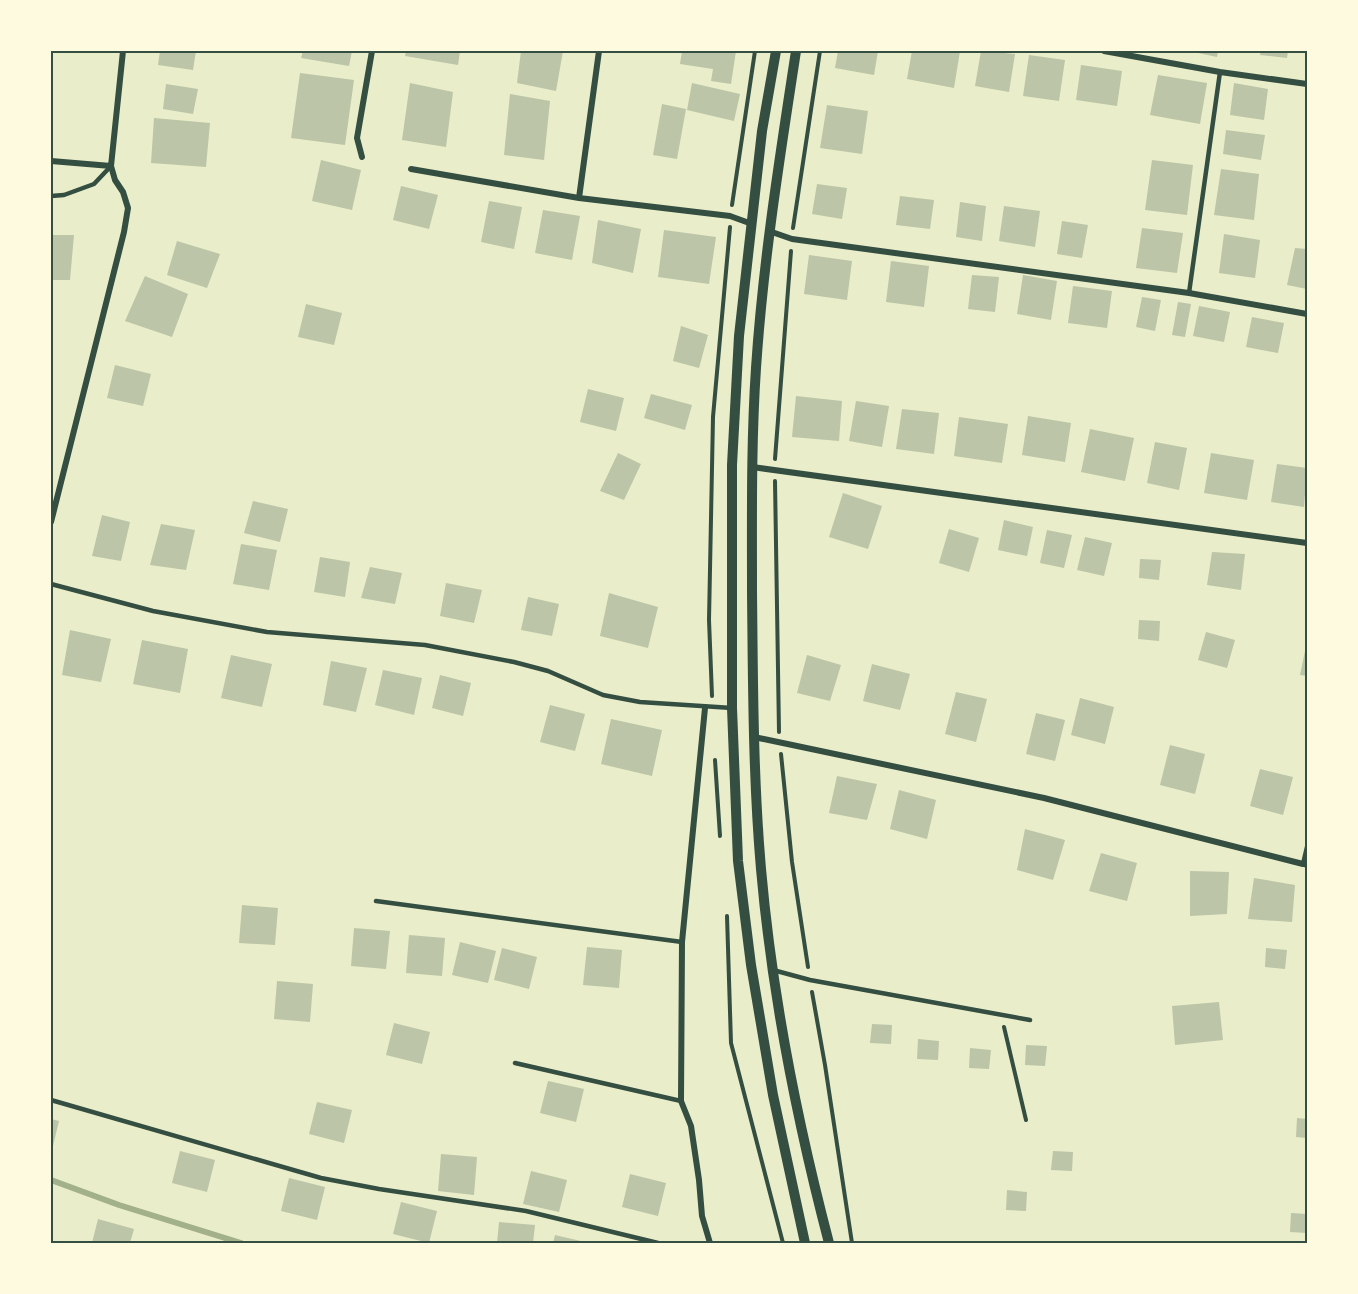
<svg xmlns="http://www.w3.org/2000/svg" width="1358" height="1294" font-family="Inter,sans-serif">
  <rect width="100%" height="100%" fill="#e9edc9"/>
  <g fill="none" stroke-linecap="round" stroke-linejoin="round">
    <path stroke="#a3b18a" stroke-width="6" d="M51,1180l68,25 122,38"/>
  </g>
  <path fill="#bcc5a7" d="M160,51h36l-3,19 -35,-5z
    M303,51h49l-3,15 -48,-8z
    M406,51h54l-2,14 -53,-9z
    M521,51h42l-7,40 -39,-8z
    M682,51h54l-5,33 -20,-3 2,-12 -33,-5z
    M838,51h40l-4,24 -39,-7z
    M912,51h48l-6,37 -47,-9z
    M981,51l34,3 -6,38 -34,-6z
    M1189,51h29l-1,6z
    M1261,51h27l-1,7 -27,-3z
    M1029,55l36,5 -6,41 -36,-5z
    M1081,65l41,6 -5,35 -41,-6z
    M300,73l54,7 -9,65 -54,-7z
    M1158,75l49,8 -7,41 -50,-9z
    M410,83l43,9 -7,55 -44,-7z
    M692,83l48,11 -6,27 -47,-11z
    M1234,83l34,6 -4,31 -34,-5z
    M166,84l32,5 -5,25 -30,-5z
    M510,94l40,7 -6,59 -40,-5z
    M662,104l24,5 -9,50 -24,-4z
    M827,105l41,6 -6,43 -42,-6z
    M154,118l56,5 -4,44 -55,-4z
    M1226,130l39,5 -4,25 -38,-6z
    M321,160l40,10 -9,40 -40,-9z
    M1152,160l41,5 -6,50 -42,-5z
    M1221,169l38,5 -5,46 -40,-5z
    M817,184l30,4 -5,31 -30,-5z
    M401,186l37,9 -9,34 -36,-9z
    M900,196l34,4 -4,29 -34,-4z
    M489,201l33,6 -8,42 -33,-7z
    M960,202l26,4 -4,35 -26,-4z
    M1004,206l36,5 -5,36 -36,-6z
    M543,210l37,6 -8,44 -37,-7z
    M598,220l43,9 -8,44 -41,-10z
    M1062,221l26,4 -6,33 -25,-4z
    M1142,228l41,5 -6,40 -41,-5z
    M664,230l52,7 -7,47 -51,-7z
    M1224,234l36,6 -5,38 -36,-5z
    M51,235h23l-4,45h-19z
    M177,241l43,13 -13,34 -40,-13z
    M1295,248l12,1v40l-20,-4z
    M809,255l43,6 -5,39 -43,-6z
    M891,261l38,5 -5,41 -38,-5z
    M972,275l27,2 -4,35 -27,-3z
    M1023,275l34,6 -6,39 -34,-6z
    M145,276l43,18 -16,43 -47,-16z
    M1073,286l39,5 -5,37 -39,-5z
    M1142,297l19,3 -6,31 -19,-4z
    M1178,302l13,2 -6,33 -13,-2z
    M306,304l36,9 -8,32 -36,-8z
    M1199,306l31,6 -6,30 -31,-6z
    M1252,317l32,6 -6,30 -32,-6z
    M681,326l27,9 -9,33 -26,-7z
    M115,365l36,9 -8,32 -36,-8z
    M588,389l36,9 -8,33 -36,-9z
    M651,394l41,11 -7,25 -41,-12z
    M796,396l46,5 -3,40 -47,-4z
    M856,401l33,5 -7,41 -33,-6z
    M902,409l37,4 -5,41 -38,-5z
    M1028,416l43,7 -6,39 -43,-7z
    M959,417l49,7 -6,39 -48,-7z
    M1090,429l44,9 -9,43 -44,-9z
    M1155,442l32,6 -8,42 -32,-7z
    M618,453l23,11 -17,36 -24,-9z
    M1211,453l43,7 -7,40 -43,-7z
    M1277,464l30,4 -3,39 -33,-5z
    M843,493l39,13 -14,43 -39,-12z
    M253,501l35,8 -8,33 -36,-9z
    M102,515l28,7 -9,39 -29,-5z
    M1004,520l29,7 -6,29 -29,-6z
    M161,524l34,6 -9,40 -36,-5z
    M949,529l30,9 -10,34 -30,-9z
    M1047,530l25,5 -8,33 -24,-5z
    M1085,537l27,6 -8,33 -27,-6z
    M241,544l36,6 -8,40 -36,-6z
    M1212,552l33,2 -4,36 -34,-5z
    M320,557l30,5 -5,35 -31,-5z
    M1140,559l21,1 -2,20 -20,-2z
    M370,567l32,6 -7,31 -34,-6z
    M446,583l36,7 -8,33 -34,-7z
    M609,593l49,14 -10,41 -48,-12z
    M528,597l31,7 -7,32 -31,-6z
    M1139,620l21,1 -1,20 -21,-2z
    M70,630l41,9 -10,43 -39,-7z
    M1206,632l29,8 -8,28 -29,-8z
    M142,640l46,9 -8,44 -47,-9z
    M1306,646h1v30l-7,-1z
    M231,655l41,9 -10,43 -41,-9z
    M807,655l34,10 -11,36 -33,-8z
    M331,661l36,7 -11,44 -33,-7z
    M872,664l38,10 -10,36 -37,-9z
    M383,670l39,8 -8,37 -39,-10z
    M440,675l31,8 -8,33 -31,-8z
    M956,692l31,7 -11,43 -31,-8z
    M1080,698l34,9 -9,37 -34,-9z
    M550,705l35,9 -10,37 -35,-9z
    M1036,713l29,7 -10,41 -29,-7z
    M611,719l51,11 -10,46 -51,-12z
    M1170,745l35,9 -10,40 -35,-9z
    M1260,769l33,8 -10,38 -33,-9z
    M837,776l40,8 -10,36 -38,-7z
    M899,790l37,10 -9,39 -37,-10z
    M1025,829l40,11 -12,40 -36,-10z
    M1101,853l36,10 -10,38 -38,-10z
    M1190,871l39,1 -2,42 -37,2z
    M1254,878l41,7 -3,37 -44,-3z
    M242,905l36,3 -3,37 -36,-2z
    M354,928l36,3 -4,38 -35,-3z
    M409,935l36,3 -3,38 -36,-3z
    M460,942l36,9 -8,32 -36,-8z
    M587,947l35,3 -3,38 -36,-3z
    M502,948l35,9 -8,32 -35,-9z
    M1266,948l21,2 -2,19 -20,-2z
    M277,981l36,3 -3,38 -36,-3z
    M1219,1002l4,38 -48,5 -3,-39z
    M394,1023l36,9 -8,32 -36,-9z
    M872,1024l20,1 -1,19 -21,-1z
    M918,1039l21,2 -1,19 -21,-1z
    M1026,1045l21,1 -2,20 -20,-1z
    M970,1048l21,2 -2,19 -20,-1z
    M548,1081l36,8 -8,33 -36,-9z
    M317,1102l35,8 -8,33 -35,-9z
    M1297,1118l10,1v19l-11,-1z
    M51,1119l8,2 -7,29h-1z
    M180,1151l35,9 -8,32 -35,-9z
    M1053,1151l20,1 -1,19 -21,-1z
    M441,1154l36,3 -3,38 -36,-4z
    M531,1171l36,9 -8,32 -36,-8z
    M630,1174l36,9 -8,33 -36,-9z
    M289,1178l36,9 -8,33 -36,-9z
    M1007,1190l20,2 -1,19 -20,-1z
    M401,1202l36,9 -8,32 -36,-9z
    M1291,1213l16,1v19l-17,-1z
    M98,1219l36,10 -4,14h-38z
    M499,1222l36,3 -2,18h-36z
    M555,1235l30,7v1h-32z"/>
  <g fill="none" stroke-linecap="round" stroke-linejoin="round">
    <path stroke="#344e41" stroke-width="4" d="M732,205l23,-154
      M793,228l27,-177
      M775,459l16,-208
      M775,481l4,251
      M712,696l-3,-76 4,-203 17,-190
      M781,754l11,108 16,105
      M715,760l5,76
      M727,916l4,127 52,200
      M812,992l13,73 27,178
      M1004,1027l22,93"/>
    <path stroke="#344e41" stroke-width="4.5" d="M51,196l13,-1 30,-11 17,-18
      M1189,293l31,-221
      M51,584l102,27 114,21 158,13 89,17 34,9 55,24 37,7 92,6
      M1307,847l-4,17 4,2
      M376,901l306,41
      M773,970l37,10 220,40
      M515,1063l166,38
      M51,1100l270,78 58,11 147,22 132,32"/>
    <path stroke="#344e41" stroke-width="6" d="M1104,51l116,21 87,12
      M362,157l-5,-19 15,-87
      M51,161l60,5
      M411,169l168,29 151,18 22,8
      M579,198l20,-147
      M769,231l23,8 397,54 118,21
      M752,467l555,76
      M51,522l73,-290 4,-24 -5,-16 -8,-12 -4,-14 12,-115
      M705,708l-23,234 -1,159 10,25 8,54 3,36 8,27
      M754,737l290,61 259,66"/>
    <path stroke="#344e41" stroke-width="10" d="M776,51l-14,80 -23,205 -7,129v243l6,153 13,104 22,130 32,148
      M796,51c-16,105 -33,211 -40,317 -5,75 -4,149 -4,224 1,92 1,185 9,277 11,126 36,252 68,374"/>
  </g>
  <rect width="1358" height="1294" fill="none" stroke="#fefae0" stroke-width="105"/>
  <rect x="52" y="52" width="1254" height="1190" fill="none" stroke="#344e41" stroke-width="2"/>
</svg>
